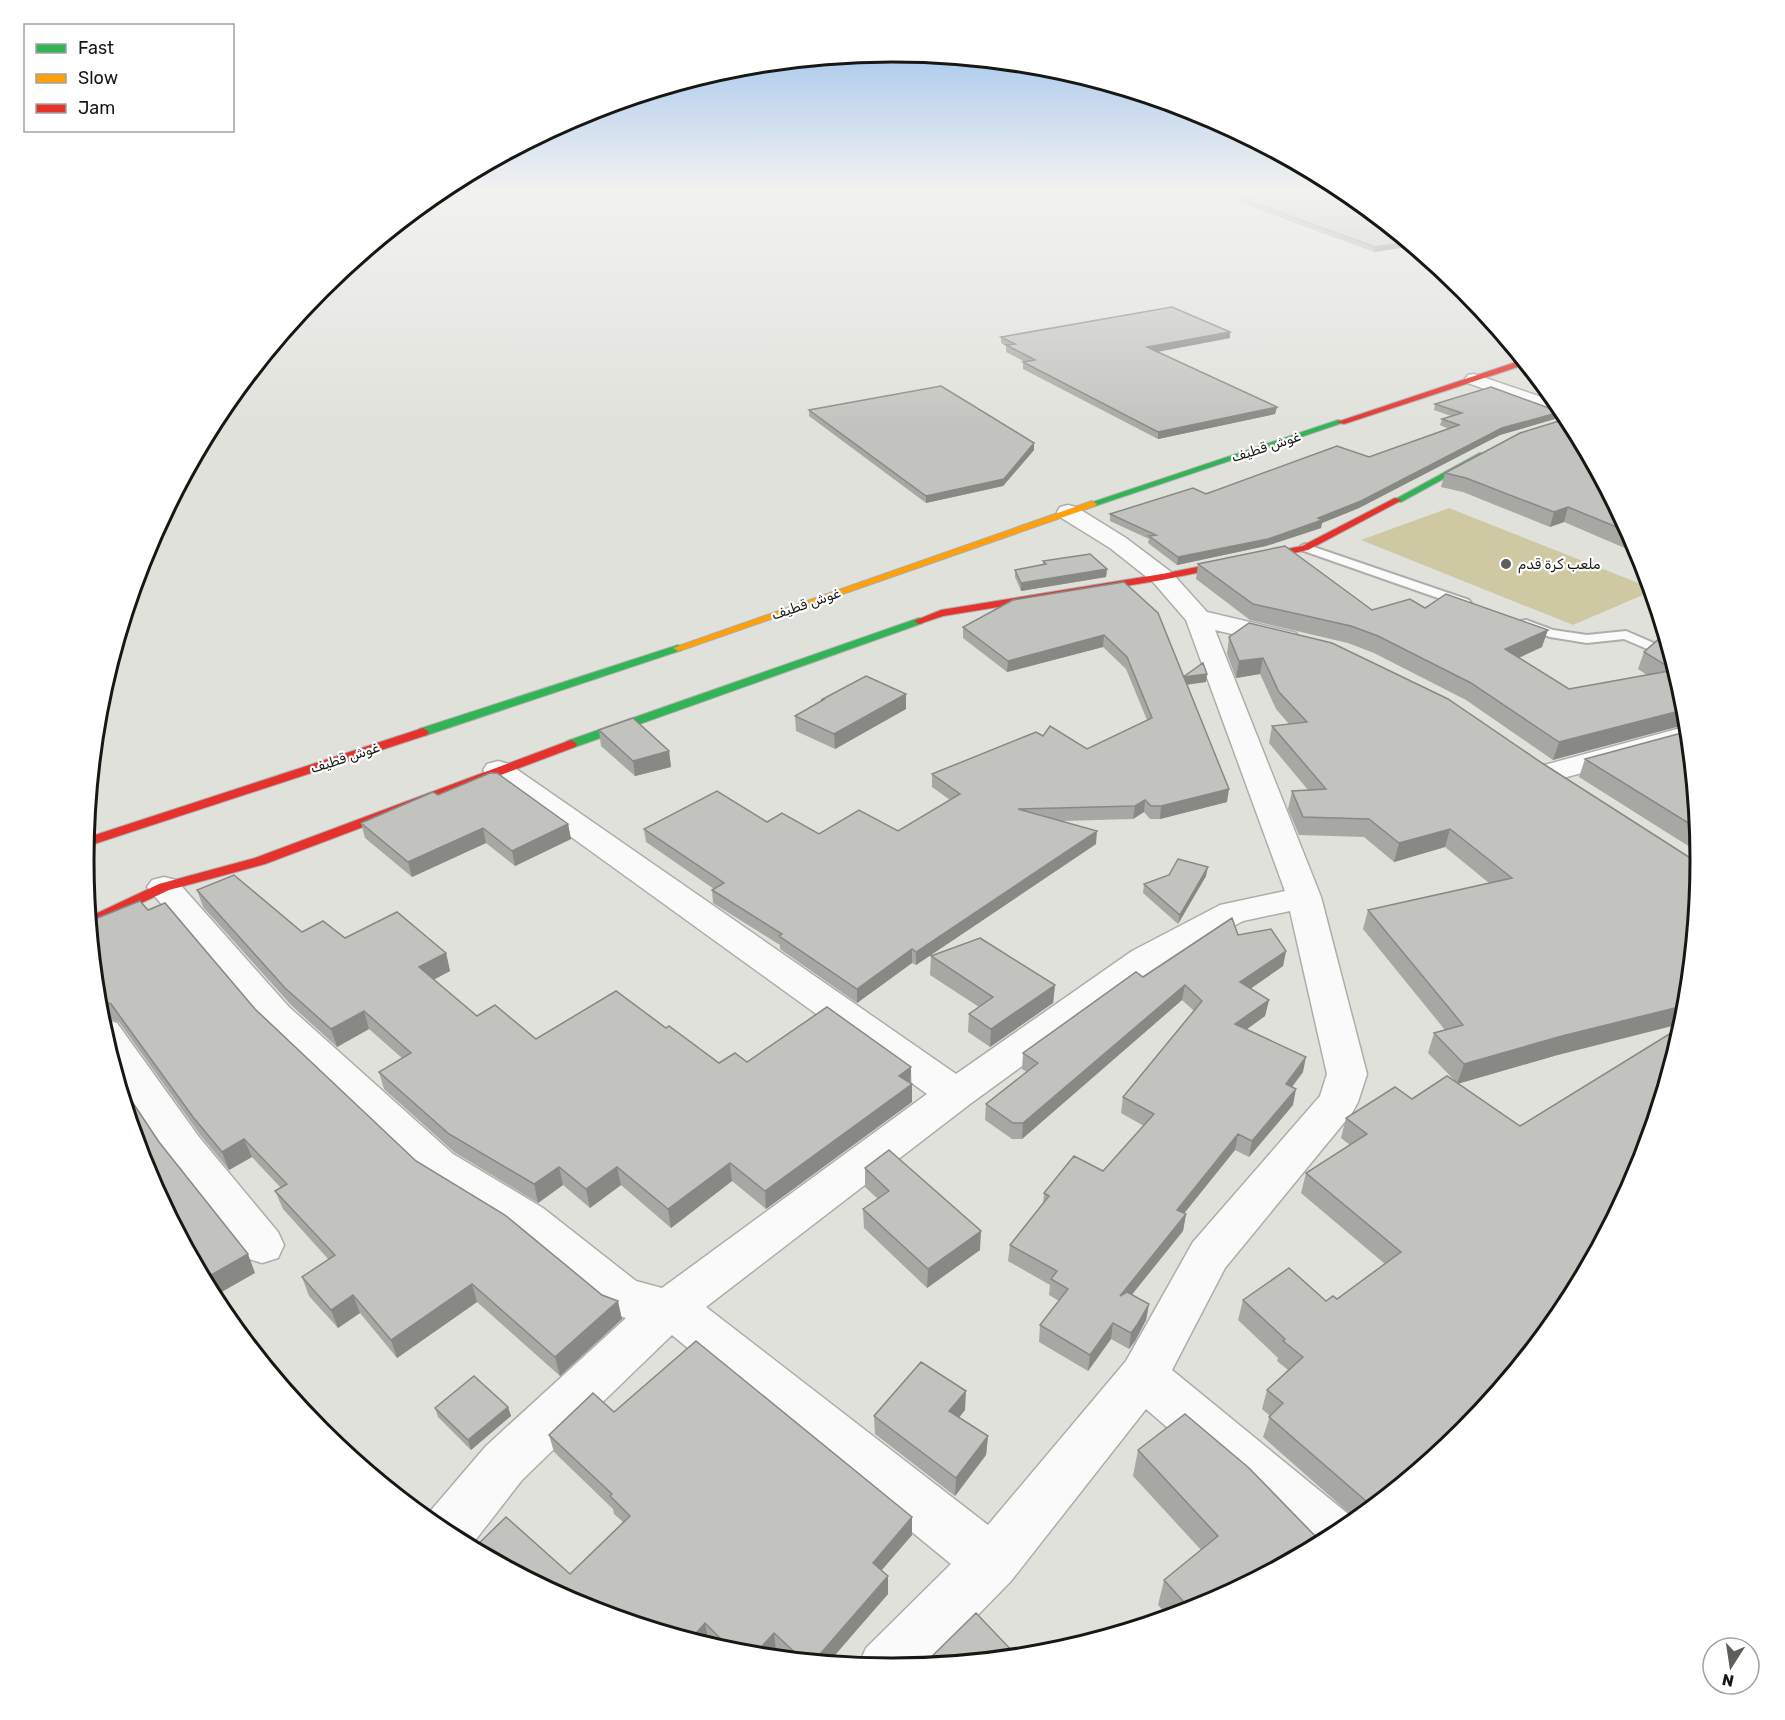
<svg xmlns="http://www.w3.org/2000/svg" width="1785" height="1720" font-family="Rubik,'Noto Sans Arabic',sans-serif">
  <rect width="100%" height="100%" fill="#e1e1dc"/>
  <path fill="#cec9a3" d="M1449,508l202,80 1,3 -79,34 -212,-85z"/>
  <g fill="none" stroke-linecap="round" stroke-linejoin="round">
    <defs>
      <path id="lane" d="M1305,544l164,56 2,3 -2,3h-8l-160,-56v-4z
        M1526,620l27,10 34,5 39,-4 44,19 3,10 -49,-21 -37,4 -37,-6 -29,-10 -1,-3 1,-3z"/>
      <path id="street" d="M1474,374l85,29 10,14 -10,-1 -91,-33 -3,-4 3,-4z
        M1068,505l8,2 50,31 45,34 36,40 89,21 4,6 -4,6 -9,2 -72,-17 106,267 46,177 -9,28 -6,11 -127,155 -53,102 181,148 2,4 -13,11 -33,17 -163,-141 -135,172 -82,84 -37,4 -34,-3 8,-18 85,-84 -279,-229 -150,145 -52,67 -27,-15 -17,-14 1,-3 59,-69 140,-128 -19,-6 -96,-80 -88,-54 -160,-153 -116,-138 5,-7 12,-3 12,3 113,127 164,147 90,54 93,73 26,7 265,-194 -440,-318 -4,-6 4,-6 11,-3 11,3 447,310 176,-123 88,-46 65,-14 -99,-271 -33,-38 -43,-34 -50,-31 -3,-5 3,-5zM1290,911l37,163 -7,22 -127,146 -67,119 -138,164 -282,-218 264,-203 188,-137 85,-46z
        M1688,726l2,18 -142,38 -11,-3 -4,-6 4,-6z
        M103,1019l14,4 82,114 79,95 6,13 -6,13 -16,5 -16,-5 -77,-99 -49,-73 -20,-66z"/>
      <path id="fast" d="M1338,420l7,2 -250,84 -8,-2z
        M1480,453l7,2 -86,47 -7,-2z
        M919,618l5,3 -1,2 -348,124 -4,1 -6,-4 2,-3z
        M678,645l5,3 -1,2 -255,85 -4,1 -6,-4 2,-3z"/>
      <path id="slow" d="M1092,501l5,3 -2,2 -413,144 -4,1 -5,-3z"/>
      <path id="jam" d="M1522,360l5,4 -183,60 -7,-2z
        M1395,498l7,2 -94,50 -146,30 -219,36 -24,8 -5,-3 27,-11 221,-36 140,-28z
        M423,728l6,4 -2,3 -342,112 1,-9z
        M571,740l6,4 -2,3 -310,117 -96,26 -79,37 -1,-10 70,-33 96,-26z"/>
    </defs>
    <use href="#lane" stroke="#adada9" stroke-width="4"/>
    <use href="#street" stroke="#adada9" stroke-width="3"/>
    <use href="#fast" stroke="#adada9" stroke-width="2"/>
    <use href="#slow" stroke="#adada9" stroke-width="2"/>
    <use href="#jam" stroke="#adada9" stroke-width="2"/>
    <use href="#lane" fill="#fafafa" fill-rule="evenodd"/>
    <use href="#street" fill="#fafafa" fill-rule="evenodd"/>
    <use href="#fast" fill="#30b455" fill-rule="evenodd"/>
    <use href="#slow" fill="#ff9f0a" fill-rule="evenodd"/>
    <use href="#jam" fill="#e5322d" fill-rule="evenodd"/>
  </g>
  <path fill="#a7a7a3" d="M1238,197l176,49 -40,6 -136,-50z
    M1230,332v6l-73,14 120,55 -2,7 -117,25 -135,-70v-7h2l-19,-10v-6l-5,-3v-6z
    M1435,404l123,14 -58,17 -141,73 -37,15 -1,5 -55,18 -89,19 -29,-22 1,-4 -39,-18v-7l259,-57 80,-28 -9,-4 2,-6 9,-3 -17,-6z
    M809,410l225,33v7l-31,36 -77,17 -117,-87z
    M1569,418l71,133 1,4 -77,-33 -14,5 -87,-35 -22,-5 4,-14z
    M1043,561l64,8 -1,8 -85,14 -6,-14v-7l28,-6z
    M1198,564l174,46 53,-2 117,39 -23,11 50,31 78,-14 -9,-6 6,-17 21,-12 1,-3 20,66 -133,57 -87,-60 -92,-47 -26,-10 -98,-23 -54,-41z
    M1124,582l60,95 23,-3 -1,8 -19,3 40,117 -67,17h-10l-6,-7 -11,7 -73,2 36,23 -180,121 -4,-2 -55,40 -77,-54v-4l-67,-42 -1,-13 2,-1 -68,-47 -2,-13 123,-7 52,12 79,-3 52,-31 -18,-13v-13l111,-38 44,13 60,-29 -21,-51 -23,-22 -96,25 -44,-34v-11z
    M1229,637l313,126 153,98 -141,195 -97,28 7,348 -107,88 -94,-83 7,-21 -8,-7 5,-19 21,-20 -11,-9 1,-3 -40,-38 5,-20 83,1 11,-2 48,-35 -84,-71 5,-20 44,-28 -9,-7 5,-20 66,-19 44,-17 -28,-29 6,-20 11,-3 -82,-101 5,-19 121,-27 -44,-36 -51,15 -30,-25 -65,-2 -11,-26 4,-18 16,-1 -39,-47 3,-17 17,-2 -13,-15 -16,-35 -24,4 -9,-24z
    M906,694v15l-71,40 -39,-18 -1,-15 26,-14v-2z
    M599,730l70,21 2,16 -36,9 -34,-30z
    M1689,731l12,123 -122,-77 6,-18z
    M438,795l130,29 3,15 -56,27 -29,-23 -74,34 -47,-39 -4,-15z
    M1206,876l-28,48 -35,-31 1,-9z
    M197,890l105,42 144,21 4,18 -16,8 43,37 59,23 130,-11 53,35 28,-1 164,5 1,35 -146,107 -34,-28 -61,47 -50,-43 -31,23 -27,-23 -25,18 -84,-51 -70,-63 -5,-17 23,-14 -33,-29 -32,18 -46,-42 -88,-98z
    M148,910l107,99 161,152 206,158 -62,57 -83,-74 -80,56 -37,-45 -22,15 -29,-32 -7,-19 27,-17 -46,-51 -8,-18 6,-3 -29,-31 -23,13 -28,-34 -82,-114 -15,-5 -4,3 -10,-99z
    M1238,935l48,16 -3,15 -33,23 19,11 -4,16 -18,13 56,43 -11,15 1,18 -44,52 -14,-7 -51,63 2,1 -3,17 -51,63 17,10 -3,16 -11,21 -6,8 -18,-10 -23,32 -49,-29 1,-17 19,-24 -10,-6 1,-10 -42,-24 2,-16 33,-41 1,-11 59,-22 41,-45 -23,-13 2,-16 71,-86 -12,-11 -160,139h-10l-27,-19 1,-16 41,-32 -5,-3 1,-16 120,-76z
    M931,956l124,29 -2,18 -63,44 -22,-15 1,-18 10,-7 -49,-32z
    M865,1168l115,82 -53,38 -63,-60 -1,-19 15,-10 -13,-12z
    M508,1407l3,9 -40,34 -33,-33 -3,-9z
    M965,1410l-6,7 29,19 -2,19 -31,41 -80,-62 -1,-18z
    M614,1412l298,123 -31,36 7,5v18l-60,69 -43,-5 -9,-8 -6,7 -36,-4 -18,-5 -8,-8 -4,4 -121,-37 -13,-33 53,-52 -9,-8 -1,-5 -59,-57 -5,-17z
    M1138,1450l184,93 -120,65 -33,9 -11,-12 6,-25 37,-30 -68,-74z"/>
  <path fill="#888885" d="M1408,242l6,4 -40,6 1,-5z
    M1230,332v6l-84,16 1,-7z
    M1277,407l-2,7 -117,25v-7z
    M1560,412l-2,6 -58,17 -141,73 -37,15 -1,5 -55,18 -89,19 1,-8 140,-39 184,-90z
    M1034,443v7l-31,36 -77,17v-7z
    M1568,507l-4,15 -14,5 4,-15z
    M1107,569l-1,8 -85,14v-8z
    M1548,630l-6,17 -42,19 5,-17z
    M1104,635l-1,12 -96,25 1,-11z
    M1263,658l-3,16 -24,4 3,-17z
    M1207,674l-1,8 -24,3 1,-8z
    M906,694v15l-71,40 -1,-15z
    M1687,709l1,15 -135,36 6,-18z
    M669,751l2,16 -36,9 -2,-15z
    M1229,789l-2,13 -67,17 1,-13z
    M1145,800l-1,12 -11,7 2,-13z
    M568,824l3,15 -56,27 -3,-15z
    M483,828l3,15 -74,34 -4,-15z
    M1450,829l-5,18 -51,15 5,-19z
    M1097,831l-1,13 -180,121v-13z
    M1208,867l-2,9 -28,48 2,-9z
    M912,949v14l-55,40v-14z
    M1286,951l-3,15 -46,32 3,-16z
    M446,953l4,18 -26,14 -5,-18z
    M1055,985l-2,18 -63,44 1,-18z
    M1185,985l-3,15 -160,139 1,-16z
    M1269,1000l-4,16 -33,24 3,-16z
    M98,1004l6,13 -4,3 -1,-3z
    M1687,1005l-3,18 -130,33 -97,28 7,-20 98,-28z
    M364,1011l5,18 -32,18 -6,-18z
    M1306,1057l-3,15 -21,28 4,-16z
    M911,1067l-1,18 -11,-9z
    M912,1084v18l-146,107 -1,-18z
    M1296,1089l-3,16 -44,52 3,-16z
    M1238,1134l-3,16 -61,76 3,-16z
    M244,1139l8,18 -23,13 -7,-18z
    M730,1163l2,18 -61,47 -3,-19z
    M559,1167l4,18 -25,18 -4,-19z
    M617,1167l4,18 -31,23 -4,-19z
    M1186,1214l-3,17 -65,81 2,-16z
    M981,1231l-1,19 -53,38 1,-19z
    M248,1254l7,19 -42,24 -9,-18z
    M472,1284l5,18 -80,56 -6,-18z
    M353,1295l7,18 -22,15 -7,-18z
    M618,1301l4,18 -62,57 -5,-19z
    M1149,1304l-3,16 -11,21 -6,8 2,-16z
    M1113,1323l-2,16 -23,32 2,-16z
    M966,1391l-1,19 -16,20v-19z
    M508,1407l3,9 -40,34 -3,-10z
    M988,1436l-2,19 -31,41 1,-18z
    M912,1517v18l-39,45v-17z
    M888,1576v18l-60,69 -14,-2z
    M705,1623l3,17 -4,4 -14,-4z
    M774,1633l2,17 -6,7 -16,-2z"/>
  <path fill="#c2c2be" stroke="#888885" stroke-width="1.5" d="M1307,189h37l64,53 -33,5 -137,-50z
    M1172,307l58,25 -83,15 130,60 -119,25 -135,-70 12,-2 -29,-15 9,-1 -14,-7z
    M941,386l93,57 -30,36 -78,17 -117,-86z
    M1491,387l69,25 -58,16 -141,73 -43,17 4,2 -54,19 -90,18 -29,-21 7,-1 -46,-21 83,-26 13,6 131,-48 32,11 90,-32 -17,-6 20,-6 -27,-9z
    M1569,418l62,115 -63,-26 -14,5 -88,-34 -21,-5 75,-40z
    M1285,546l87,64 38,-11 15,9 21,-14 102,36 -43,19 64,40 105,-19 -30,-18 16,-14 7,3 19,62 1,6 -128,33 -88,-59 -93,-47 -27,-10 -98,-22 -55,-40z
    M1090,554l17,15 -86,14 -6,-13 31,-6 -3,-3z
    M1124,582l34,31 71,176 -68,17h-10l-6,-6 -10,6 -117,3 79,22 -181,121 -4,-3 -55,40 -78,-53 3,-2 -70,-44 12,-7 -80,-54 73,-38 50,31 15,-9 37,21 40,-24 39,21 62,-37 -28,-20 104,-42 7,4 7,-10 37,23 65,-31 -25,-61 -23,-22 -96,26 -45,-34 50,-27z
    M1249,623l83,20 116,56 94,64 153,98 6,2 -14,142 -125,31 -98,28 -30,-31 29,-8 -95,-115 144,-32 -62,-49 -51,14 -30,-24 -66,-2 -11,-26 34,-2 -54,-63 35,-4 -28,-30 -16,-34 -24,3 -10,-24z
    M1203,663l4,11 -24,3z
    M866,676l40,18 -72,40 -39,-18 28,-16h-2z
    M633,718l36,33 -36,10 -34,-31z
    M1689,731l9,98 -113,-70z
    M490,773h7l71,51 -56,27 -29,-23 -75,34 -47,-39 72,-31 5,3z
    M1178,859l30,8 -28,48 -36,-31 25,-9z
    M234,875l68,57 21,-11 22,17 52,-26 49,41 -27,14 58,49 18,-11 41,34 80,-48 50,37 3,-2 50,37 16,-10 12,9 80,-55 84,60 -12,9 13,8 -147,107 -35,-28 -62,46 -51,-42 -31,22 -27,-22 -25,17 -85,-50 -70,-62 32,-19 -47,-42 -33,18 -46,-41 -88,-98z
    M140,901l8,9 17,-7 90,106 161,152 89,54 97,80 16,6 -63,56 -83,-73 -81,56 -38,-45 -22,15 -29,-33 33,-22 -60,-64 12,-7 -43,-45 -22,13 -29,-35 -82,-113 -14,-5 -7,-78z
    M1232,918l6,17 33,-6 15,22 -46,31 29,18 -34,24 71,33 -20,27 10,5 -44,52 -14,-7 -61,76 9,4 -66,82 7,-4 22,12 -12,21 -6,8 -18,-10 -23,32 -50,-30 28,-36 -17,-10 6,-8 -47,-26 39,-49 -5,-3 30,-37 29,15 51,-57 -31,-17 79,-96 -17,-16 -162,138h-10l-27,-19 52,-41 -15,-10 113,-81 7,5z
    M980,938l75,47 -64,44 -22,-15 24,-17 -62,-41z
    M1684,1025l-44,145 -75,140 -101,122 -91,75 -104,-90 14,-14 -16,-13 36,-33 -20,-16 2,-2 -42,-39 46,-32 37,33 7,-5 4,3 64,-47 -95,-79 61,-39 -21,-16 49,-31 17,12 35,-23 73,50z
    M119,1082l40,60 89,112 -44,25 -59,-110z
    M889,1150l92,81 -53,38 -65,-60 26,-18 -24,-23z
    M696,1341l216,176 -39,46 15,13 -74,85 -11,-1 -29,-27 -20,22 -18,-1 -31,-31 -15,17 -107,-33 -110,-58 33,-32 64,57 60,-58 -20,-20 2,-2 -63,-59 44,-42 21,19z
    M921,1362l45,29 -17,20 39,25 -32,42 -82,-62z
    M474,1376l34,31 -40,33 -33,-32z
    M1185,1414l64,54 73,75 -120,65 -10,3 -28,-31 54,-44 -80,-86z
    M976,1613l42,44 -96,9z"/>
  <linearGradient id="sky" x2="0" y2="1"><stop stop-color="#92bced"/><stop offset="0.44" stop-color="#f2f2ef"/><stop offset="1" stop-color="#f2f2ef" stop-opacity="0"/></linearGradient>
  <rect width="1785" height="430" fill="url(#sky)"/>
  <circle fill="#5e5e5a" stroke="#fff" stroke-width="2" cx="1506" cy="564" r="6"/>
  <g text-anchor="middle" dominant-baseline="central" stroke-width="4.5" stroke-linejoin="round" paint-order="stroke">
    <g font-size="14" fill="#171714" stroke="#fff">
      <text transform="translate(1266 447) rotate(-18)">غوش قطيف</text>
      <text transform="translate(806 604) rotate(-19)">غوش قطيف</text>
      <text transform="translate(345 758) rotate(-18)">غوش قطيف</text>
    </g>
    <g font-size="14" fill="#171714" stroke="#fff" text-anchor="start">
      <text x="1518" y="564">ملعب كرة قدم</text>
    </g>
  </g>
  <path d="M0 0H1785V1720H0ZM94 860a798 798 0 1 1 1596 0a798 798 0 1 1-1596 0Z" fill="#fff" fill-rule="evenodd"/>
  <path fill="none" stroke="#171714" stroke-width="3" d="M94 860a798 798 0 1 1 1596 0a798 798 0 1 1-1596 0Z"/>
  <rect x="24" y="24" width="210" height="108" fill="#ffffff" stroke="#a2a2a1" stroke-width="1.5"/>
  <rect x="36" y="44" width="30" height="9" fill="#30b455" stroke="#a2a2a1" stroke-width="1.5"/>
  <text x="78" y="54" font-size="18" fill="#171714">Fast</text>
  <rect x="36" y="74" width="30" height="9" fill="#ff9f0a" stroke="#a2a2a1" stroke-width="1.5"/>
  <text x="78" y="84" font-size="18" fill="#171714">Slow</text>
  <rect x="36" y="104" width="30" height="9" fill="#e5322d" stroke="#a2a2a1" stroke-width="1.5"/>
  <text x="78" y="114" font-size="18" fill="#171714">Jam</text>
  <g transform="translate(1731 1666) rotate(192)"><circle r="28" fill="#ffffff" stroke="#a2a2a1" stroke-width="1.5"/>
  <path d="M0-4.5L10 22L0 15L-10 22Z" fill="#5e5e5a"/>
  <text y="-9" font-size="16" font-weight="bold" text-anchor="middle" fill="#171714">N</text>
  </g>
</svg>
